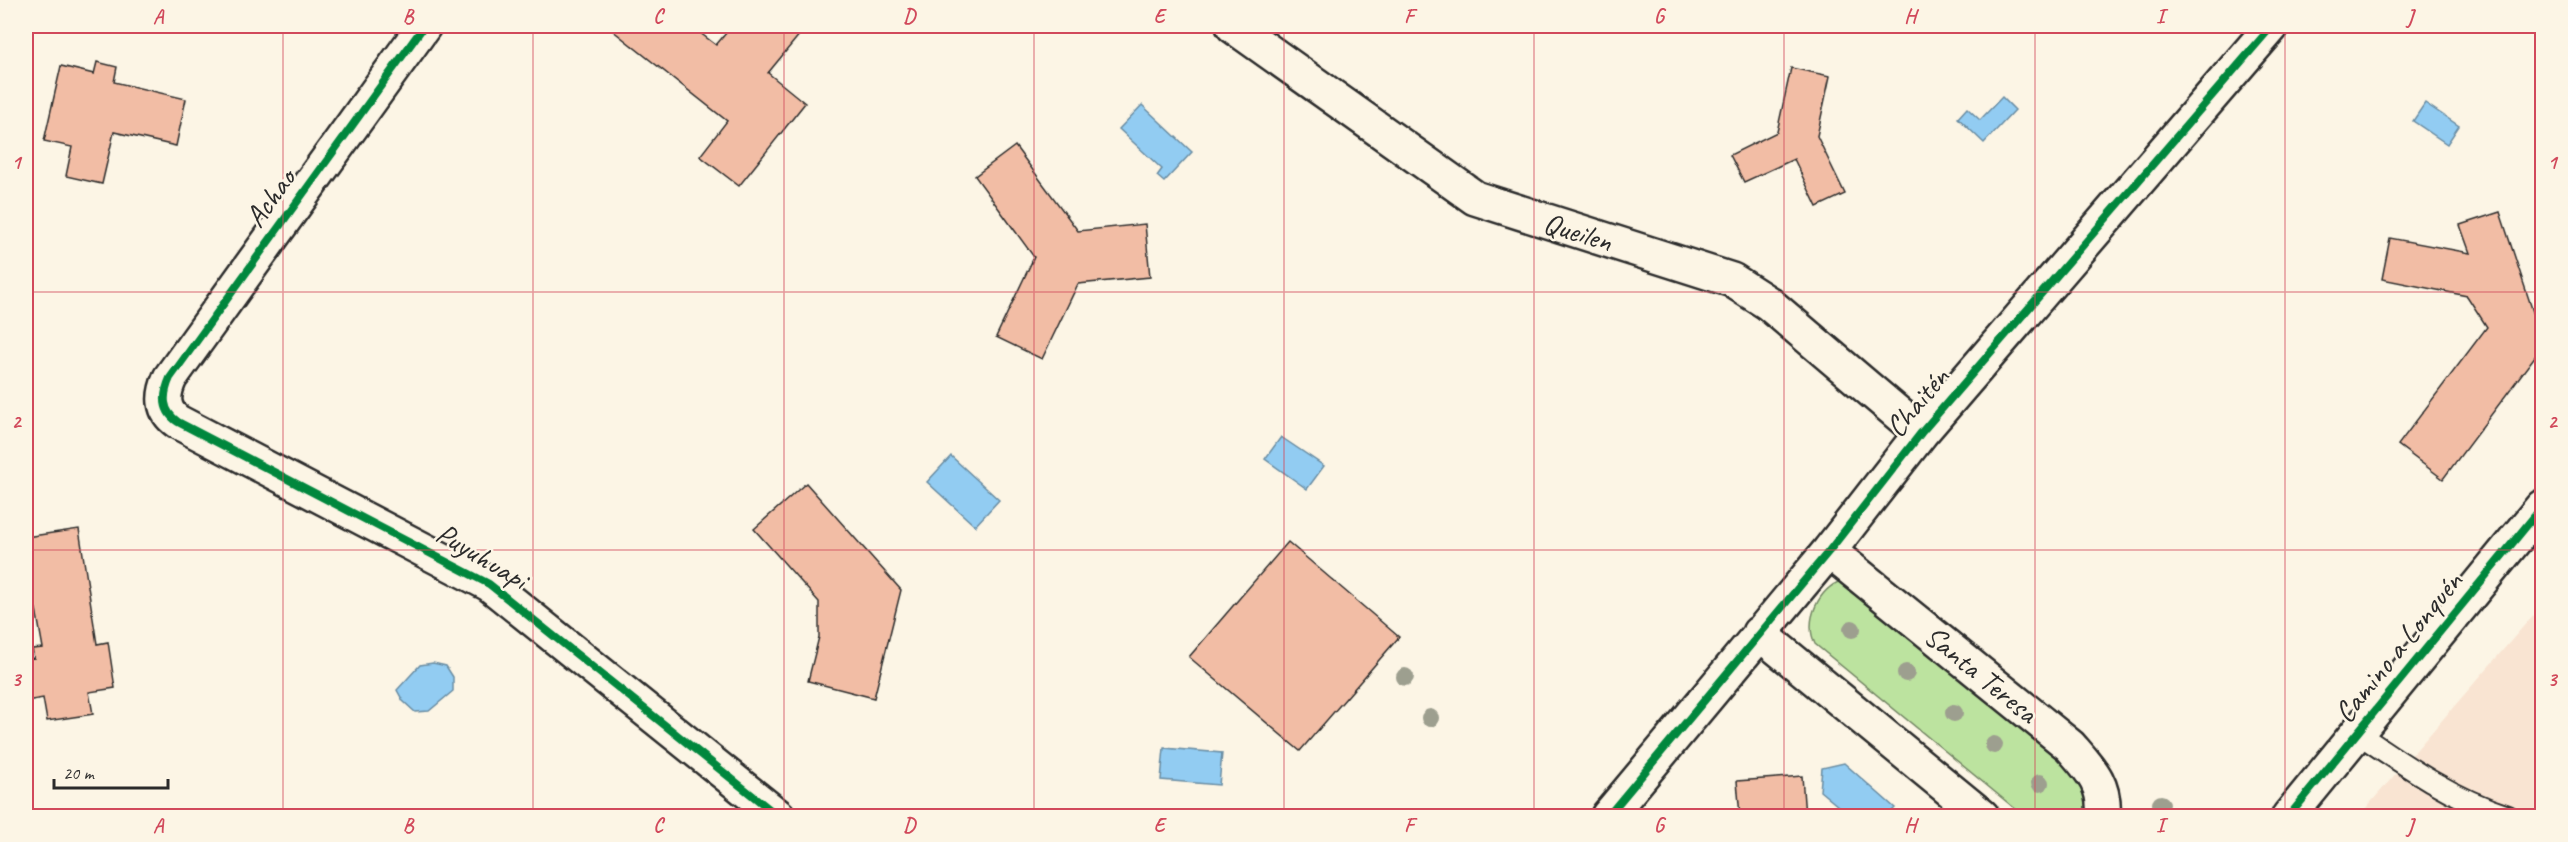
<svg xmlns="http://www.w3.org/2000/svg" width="2568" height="842" font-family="Caveat,sans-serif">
  <rect width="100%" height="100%" fill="#fcf5e5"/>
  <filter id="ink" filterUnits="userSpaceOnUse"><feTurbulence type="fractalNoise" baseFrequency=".0167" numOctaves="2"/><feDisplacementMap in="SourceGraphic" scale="12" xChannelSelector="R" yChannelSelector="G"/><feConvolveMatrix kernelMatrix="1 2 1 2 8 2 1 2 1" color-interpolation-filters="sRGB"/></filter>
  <g filter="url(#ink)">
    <path fill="#f9e4d2" d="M2542,605v211h-183z"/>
    <path fill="#bce39f" stroke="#748765" stroke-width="1.5" d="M1843,580l228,175 24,61h-71l-209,-172c-11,-24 3,-55 28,-64z"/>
    <path fill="#92ccf2" stroke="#698ca2" stroke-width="1.5" d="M2002,97l13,13 -31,33 -26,-25 9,-10 13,12z
      M2425,103l34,23 -12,18 -34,-23z
      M1142,105l50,47 -28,30 -7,-6 5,-7 -43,-40z
      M1281,437l43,29 -17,23 -42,-30z
      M951,456l48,44 -24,26 -48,-44z
      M433,663l13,3 7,11v14l-24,20 -14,1 -12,-11 -6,-11 23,-25z
      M1164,748l58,5 -3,32 -58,-5z
      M1844,763l51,45 -8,8h-37l-30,-25 2,-23z"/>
    <path fill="#f2bda5" stroke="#2b2b2b" stroke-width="1.5" d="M607,26h84l25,19 16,-19h70l3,2 -37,45 37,30 -66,83 -39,-30 27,-35z
      M97,62l20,5 -3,15 72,17 -10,47 -62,-14 -12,52 -36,-8 6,-29 -28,-6 17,-75 33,8z
      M1791,68l39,8 -13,60 28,58 -28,13 -23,-48 -50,23 -14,-27 47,-23z
      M1015,146l63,85 67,-7 5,53 -72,7 -36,75 -46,-22 38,-80 -59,-81z
      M2500,212l42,127v8l-99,132 -45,-34 89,-118 -20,-31 -85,-17 8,-41 80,15 -10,-28z
      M806,483l95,107 -27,108 -66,-17 11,-44v-35l-65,-73z
      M79,529l18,115 11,-2 7,46 -26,4 4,22 -46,7 -4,-23 -17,3v-42l8,-1 -2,-9 11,-1 -7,-39 -7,2 -3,-20v-54z
      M1288,542l111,95 -99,114 -111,-94z
      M1802,776l3,40h-65l-3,-35z"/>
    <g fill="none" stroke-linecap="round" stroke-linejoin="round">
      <defs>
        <path id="lane" d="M2359,734c48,33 93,64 149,82"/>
        <path id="street" d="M424,26l-254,352c-8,18 -8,33 8,44l311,162 289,232
          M1233,26l242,172 257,82 36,23 153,130
          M1829,551l241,195c20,23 36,38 33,70
          M1759,633l223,183
          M1608,816l221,-265 92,-118 351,-407"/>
        <path id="primary" d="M2289,816l253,-309"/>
      </defs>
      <use href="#lane" stroke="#2b2b2b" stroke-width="24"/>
      <use href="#street" stroke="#2b2b2b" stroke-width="38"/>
      <use href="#primary" stroke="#2b2b2b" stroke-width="38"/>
      <use href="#lane" stroke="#fcf5e5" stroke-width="20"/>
      <use href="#street" stroke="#fcf5e5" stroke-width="33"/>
      <use href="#primary" stroke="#fcf5e5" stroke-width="33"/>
      <defs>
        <path id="cycleway" d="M424,26l-254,352c-8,18 -8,33 8,44l311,162 289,232
          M1608,816l221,-265 92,-118 351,-407
          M2289,816l253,-309"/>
      </defs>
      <use href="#cycleway" stroke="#fcf5e5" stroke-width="11"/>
      <use href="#cycleway" stroke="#00873e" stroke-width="8"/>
    </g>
    <g fill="#9d9f8f">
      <circle cx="1852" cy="629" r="9"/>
      <circle cx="1906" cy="673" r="9"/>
      <circle cx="1405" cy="677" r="9"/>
      <circle cx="1954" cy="713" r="9"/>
      <circle cx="1430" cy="718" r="9"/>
      <circle cx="1994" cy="745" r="9"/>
      <circle cx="2040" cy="783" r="9"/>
      <circle cx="2161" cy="804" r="9"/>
    </g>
  </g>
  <path fill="none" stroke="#d1495b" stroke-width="1.5" stroke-opacity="0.55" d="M283,26v790M533,26v790M784,26v790M1034,26v790M1284,26v790M1534,26v790M1784,26v790M2035,26v790M2285,26v790M26,292h2516M26,550h2516"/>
  <g text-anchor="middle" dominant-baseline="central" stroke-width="5" stroke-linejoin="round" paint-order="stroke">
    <g font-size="30" fill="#2b2b2b" stroke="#fcf5e5">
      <text transform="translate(270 198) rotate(-54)">Achao</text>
      <text transform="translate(1578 232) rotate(17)">Queilen</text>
      <text transform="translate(1917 402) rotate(-50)">Chaitén</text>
      <text transform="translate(482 556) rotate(31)">Puyuhuapi</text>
      <text transform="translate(2398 647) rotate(-51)">Camino a Lonquén</text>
      <text transform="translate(1981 674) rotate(39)">Santa Teresa</text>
    </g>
  </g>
  <rect width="2568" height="842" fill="none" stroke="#fcf5e5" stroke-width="66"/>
  <path d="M54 779v9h114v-9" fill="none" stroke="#2b2b2b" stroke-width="3"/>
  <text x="63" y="779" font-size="18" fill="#2b2b2b" stroke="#fcf5e5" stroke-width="4.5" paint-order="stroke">20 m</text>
  <rect x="33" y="33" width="2502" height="776" fill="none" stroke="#d1495b" stroke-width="2"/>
  <g font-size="20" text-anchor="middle" font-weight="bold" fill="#d1495b">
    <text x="158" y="23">A</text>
    <text x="408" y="23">B</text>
    <text x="658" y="23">C</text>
    <text x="909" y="23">D</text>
    <text x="1159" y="23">E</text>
    <text x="1409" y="23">F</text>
    <text x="1659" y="23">G</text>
    <text x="1910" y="23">H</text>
    <text x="2160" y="23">I</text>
    <text x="2410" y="23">J</text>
    <text x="16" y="169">1</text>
    <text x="2552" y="169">1</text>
    <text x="16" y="428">2</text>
    <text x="2552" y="428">2</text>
    <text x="16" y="686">3</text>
    <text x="2552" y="686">3</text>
    <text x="158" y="832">A</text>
    <text x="408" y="832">B</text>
    <text x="658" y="832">C</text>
    <text x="909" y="832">D</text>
    <text x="1159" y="832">E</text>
    <text x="1409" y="832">F</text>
    <text x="1659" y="832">G</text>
    <text x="1910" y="832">H</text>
    <text x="2160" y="832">I</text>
    <text x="2410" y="832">J</text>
  </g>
</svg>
